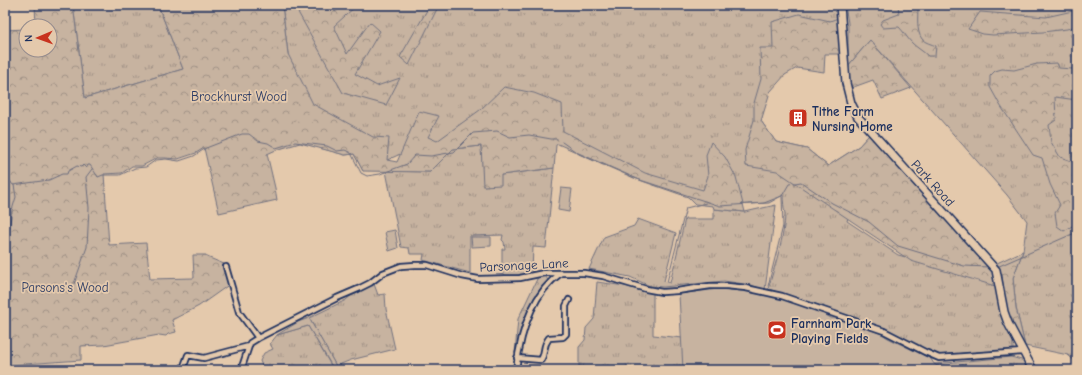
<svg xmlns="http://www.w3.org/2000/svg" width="1082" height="375" font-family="'Comic Neue',sans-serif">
  <defs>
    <pattern id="grass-tufts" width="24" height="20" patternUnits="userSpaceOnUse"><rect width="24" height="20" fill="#c7b3a0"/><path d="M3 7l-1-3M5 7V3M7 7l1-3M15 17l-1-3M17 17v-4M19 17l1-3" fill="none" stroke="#a19286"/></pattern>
    <pattern id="forest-crowns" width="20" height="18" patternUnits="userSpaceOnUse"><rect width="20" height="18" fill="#c7b3a0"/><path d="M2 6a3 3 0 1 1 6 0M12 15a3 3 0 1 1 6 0" fill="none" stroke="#a19286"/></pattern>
  </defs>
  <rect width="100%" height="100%" fill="#e4c9ac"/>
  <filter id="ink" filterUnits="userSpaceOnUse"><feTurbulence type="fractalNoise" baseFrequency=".025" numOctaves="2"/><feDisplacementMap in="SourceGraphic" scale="8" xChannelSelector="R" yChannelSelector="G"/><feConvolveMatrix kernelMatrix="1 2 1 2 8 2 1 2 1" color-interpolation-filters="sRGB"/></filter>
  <g filter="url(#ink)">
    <path fill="url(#grass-tufts)" stroke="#71717f" d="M73,5h85l25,64 -98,29z
      M282,5h554l2,13 -66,58 -11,45 15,21 31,7 21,17 31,-20 10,-11 4,4 -26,82 51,34 97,24 18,59v12l-77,5 -58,-29 -22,-7 -46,-17 -42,-13c6,-20 17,-54 17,-75 -1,-6 -2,-13 -2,-19l-14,8 -51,3 -76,-26 -36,-15h-3l-24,-11 -18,-14 -154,11 -44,20 -9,-17 -9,1 -46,-13z
      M845,5h232v358l-9,-8 -43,-9 -9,-38 -3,-30 10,-27 4,-30 -20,-26 -137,-155 -22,26v-43z
      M481,146l3,40 17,-11 53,-7 -8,80 -13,-1 -1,25 -8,3 -18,1 -4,-5v-22h3l-1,-7 -2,-2 1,-5 -33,1v37l-47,-13 1,-6h-14l-1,-6 -8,-1 -15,-76 44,1 23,-23z
      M776,205l-11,85 -14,-5 -27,-4 -61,6 -13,-1 -20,-9 -41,-8 15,-32 30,-11 4,-7 38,14 -12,48 6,2 15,-64h29v-10l31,3z
      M597,282l28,4 28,7v42l30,3 2,32h-106v-23l6,-7 1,-12 8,-9z
      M374,284l4,11 7,-1 1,15 9,40 -44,11 -15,6 -27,-48 37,-18 8,-7z
      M308,326l25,43 -5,1h-66l1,-2 -3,-7 4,-8 9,-4 -3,-5 7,-9z
      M1011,357l14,4 3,9h-84l-10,-6z"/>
    <path fill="url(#forest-crowns)" stroke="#71717f" d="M35,5h38l12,93 98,-29 -25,-64h124l6,49 25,50 60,33 16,1 -2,22 10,2 22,-51 20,5 -11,21 9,4 43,-31 24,-23 30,6 28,11 1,27 82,42 58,17 5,-14 -2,-21 5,-13 14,15 11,20 9,35 -31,-3 -1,-3 -18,-2 -7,-7 -46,-16 -84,-37 -2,1 -2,23 -53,7v10l-18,1 -2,-40 -28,3 -23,23 -67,-1 -9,-17 -9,1 -45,-12 -24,7 -9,4 8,34 2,12 -58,13 -15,-65 -8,5 -18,6 -13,-1h-8l-15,8h-10l-10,7 -18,1 5,71 37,-2 4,36 44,-1 -1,-23h13l1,2 17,7 6,20 -31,22 -27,14 4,12 -8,2 -2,2 -7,-1 -55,10 -23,1v14l-70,5 -6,5v-340l21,-1v21h24v-24h-14z
      M294,5h39l2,7 9,-7h13l-23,21 13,28 23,-32 10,9 -25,43 22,12 23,-8 -14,27 -43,-12z
      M430,5h9l-30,60 -9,-8z
      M898,5h13l7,2c0,9 -2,24 4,32 3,4 10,5 14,7l-1,10h-7c-5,-5 -11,-8 -16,-13 -5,-5 -8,-11 -13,-16l-16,1 -3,-4 3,-4 16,-6z
      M1077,10v16l-10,3 -24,3 -50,3 -10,-1 -15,-5 12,-17 66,5z
      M799,14l31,7 8,-3 3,36h-16l-1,18 -27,-4 -12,7 -15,17 -9,29 15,21 31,7 21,17 31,-20 10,-11 123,136 3,15 -84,-25 -134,-90 -31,-5 -1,-16 9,-30v-17l7,-24 -1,-31h13l-1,-26z
      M870,40l41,48 -29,11 -9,-19 -22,8 -3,-22z
      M1057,63l2,5 13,1 5,-4v35l-22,-3 1,23 -7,5 2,17 9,15 17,6v60l-13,8 -7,-5 -2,-13 5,-8 -10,-21 -8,-26 -9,-3 -33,-50 -10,-18v-11l5,-5 7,-2 12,1 23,-6z
      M1023,251l-10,27 3,30 9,38 5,12 -12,-19 -12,-30 -4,-34 -5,-12z
      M545,276l3,4c-19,19 -26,48 -33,73l3,-34 20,-42z
      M309,318l27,48v4h-8l5,-2 -25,-42 -31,9 21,-13z"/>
    <path fill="#c7b3a0" stroke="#71717f" d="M561,188l11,1 -3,23 -11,-2z
      M395,230l3,18 -9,3 -4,-19z
      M471,237h20v9l-19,1z
      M718,289l47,4 50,16 16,9h8l43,16 6,4 43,21 3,5 10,6h-261l-4,-76z"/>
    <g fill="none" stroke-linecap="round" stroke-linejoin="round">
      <path stroke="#6b6c7d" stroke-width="1" d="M562,142l17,12 55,24 86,28 44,-3 18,-7 7,-12 12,-2 31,21 37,19 29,24 66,20 25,1
        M5,179l5,2 3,4 36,-5 13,-6h5l1,-3 9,-5 4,1 2,-2 3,3 2,-3h2l8,12 5,-2h17l15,-7 11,-1 10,-7 10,-1 13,2 15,-5 12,-8 36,-14h7l9,7 10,2 8,5 19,-6 32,4 10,5 8,-1 6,3 10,20 6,3 13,-2 27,-10 8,-9 16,1 23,-4 19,-19 24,-2 13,6 19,-2 22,4h6
        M5,234l4,-5 3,-19 4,-13 -2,-12
        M997,267l80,-35
        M667,282l19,-74 20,-5
        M74,284l13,-37 2,-39 -3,-31 6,-8
        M768,286l15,-60 -1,-29"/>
      <defs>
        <path id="street" d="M226,267l13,45 19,26
          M517,358l24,2c5,-8 1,-13 8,-22l14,-1 3,-3v-28l3,-6
          M185,370l-1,-4 4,-11 16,3 45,-12
          M241,370l9,-27 8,-5 79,-40 21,-9 12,-6 13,-10 18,-7 14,-1h12l35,11 16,3 42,-1 24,-5h40l19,3 43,13 16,3 15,-1 33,-5h17l19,2 36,8 102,35 41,21 14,6 84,-6
          M516,370c4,-35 14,-75 45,-97"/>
        <path id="secondary" d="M840,5l6,78 5,20 7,14 138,153 8,42 4,11 25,47"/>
      </defs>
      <use href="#street" stroke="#1b2f5e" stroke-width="8"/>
      <use href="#secondary" stroke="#1b2f5e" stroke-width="10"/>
      <use href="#street" stroke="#e4c9ac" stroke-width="4.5"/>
      <use href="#secondary" stroke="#e4c9ac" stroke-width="7"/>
    </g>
  </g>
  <defs>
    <symbol id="building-square" viewBox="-11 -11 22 22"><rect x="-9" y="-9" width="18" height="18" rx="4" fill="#c8321e" stroke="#e4c9ac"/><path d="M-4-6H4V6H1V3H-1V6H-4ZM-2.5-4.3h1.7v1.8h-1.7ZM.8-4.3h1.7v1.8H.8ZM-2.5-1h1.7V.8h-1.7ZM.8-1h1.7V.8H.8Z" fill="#fff"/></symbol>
    <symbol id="stadium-square" viewBox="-11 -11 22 22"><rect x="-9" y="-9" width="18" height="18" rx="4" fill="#c8321e" stroke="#e4c9ac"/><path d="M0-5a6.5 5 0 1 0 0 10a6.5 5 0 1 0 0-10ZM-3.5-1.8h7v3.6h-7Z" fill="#fff"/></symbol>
  </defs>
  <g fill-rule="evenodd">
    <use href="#building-square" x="787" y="107" width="22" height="22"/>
    <use href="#stadium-square" x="766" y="319" width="22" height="22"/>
  </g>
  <g text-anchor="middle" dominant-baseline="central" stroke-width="3.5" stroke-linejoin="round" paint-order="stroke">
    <g font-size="13" fill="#2c3c65" stroke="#e4c9ac">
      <text x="239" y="96">Brockhurst Wood</text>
      <text x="65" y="287">Parsons's Wood</text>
    </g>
    <g font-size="13" font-weight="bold" fill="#1b2f5e" stroke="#e4c9ac" text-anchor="start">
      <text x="812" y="111">Tithe Farm<tspan x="812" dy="15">Nursing Home</tspan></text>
      <text x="791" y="323">Farnham Park<tspan x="791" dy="15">Playing Fields</tspan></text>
    </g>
    <g font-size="13" fill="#1b2f5e" stroke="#e4c9ac">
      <text transform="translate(933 183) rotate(48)">Park Road</text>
      <text transform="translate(524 265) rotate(-3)">Parsonage Lane</text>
    </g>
  </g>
  <rect width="1082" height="375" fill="none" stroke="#e4c9ac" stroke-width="20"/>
  <rect x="10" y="10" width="1062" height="355" fill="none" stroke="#1b2f5e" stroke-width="1.5" filter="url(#ink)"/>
  <g transform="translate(38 38) rotate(268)"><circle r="19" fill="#e4c9ac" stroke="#948b8d"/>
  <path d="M0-3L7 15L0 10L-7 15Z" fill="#c8321e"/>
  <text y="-6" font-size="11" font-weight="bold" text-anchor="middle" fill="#1b2f5e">N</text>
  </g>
</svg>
